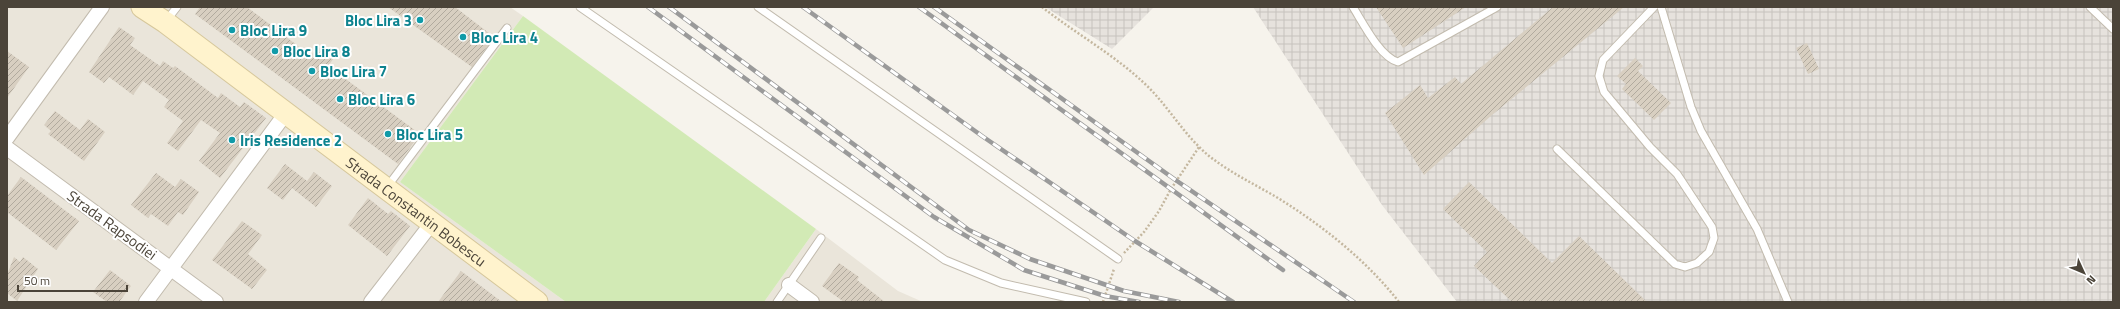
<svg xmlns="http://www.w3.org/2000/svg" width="2120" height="309" font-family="'Titillium Web',sans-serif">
  <defs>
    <pattern id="industrial-grid" width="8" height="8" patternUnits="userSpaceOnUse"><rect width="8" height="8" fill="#e6e2dd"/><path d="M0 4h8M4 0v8" fill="none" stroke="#c7c3be"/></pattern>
    <pattern id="building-hatch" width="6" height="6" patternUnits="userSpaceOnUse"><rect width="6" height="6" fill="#d8cfc1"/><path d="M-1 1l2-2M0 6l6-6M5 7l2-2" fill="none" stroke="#b1aa9e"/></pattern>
  </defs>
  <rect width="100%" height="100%" fill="#f6f3ec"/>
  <path fill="#eae5da" d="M7,7h503l13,9 -123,166 166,120h-559z
    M816,229l82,62 25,11h-159z"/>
  <path fill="url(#industrial-grid)" d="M1045,7h109l-42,42z
    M1253,7h860v295h-656l-75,-97z"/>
  <path fill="#d2eab5" d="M523,16l293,213 -52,73h-198l-166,-120z"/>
  <path fill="url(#building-hatch)" d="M200,7h47l64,49 7,-9 16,11 -6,8 92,68 -22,30 -203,-150z
    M388,7h67l39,30 -22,30z
    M1376,7h90l-63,41z
    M1553,7h71l-132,108 -68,60 -39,-62 35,-28 8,13 27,-21 6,7z
    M119,27l16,11 -5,7 30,21 3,-5 10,7 2,-2 43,32 3,-5 19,14 4,-5 22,16 -46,60 -21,-17 21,-28 -19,-13 -23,31 -11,-8 16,-22 -19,-14 5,-7 -26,-19 -10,14 -24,-18 -5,6 -15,-11z
    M1807,43l12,26 -11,5 -12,-26z
    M7,51l22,16 -22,31z
    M1635,58l8,8 -5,5 33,32 -17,17 -32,-31 4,-5 -9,-8z
    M55,111l25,19 8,-11 17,13 -21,29 -36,-27 3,-3 -7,-6z
    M285,164l22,17 7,-9 18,14 -16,21 -24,-19 -9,12 -16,-12z
    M156,173l19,14 6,-8 18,13 -16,23 -5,-3 -10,14 -17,-12 -3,4 -17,-13z
    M21,177l58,44 -23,29 -49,-38v-16z
    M1469,182l83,81 27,-27 68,66h-135l-38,-36 13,-14 -44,-43z
    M368,198l20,16 3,-3 19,15 -23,30 -39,-31z
    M242,221l20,14 -14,19 19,16 -15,19 -40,-29z
    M14,257l6,5 3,-5 15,12 -21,32 -10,-8v-18z
    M839,263l20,14 -2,3 28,22h-41l-22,-16z
    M110,270l21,16 -12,16h-12l-14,-10z
    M461,271l41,31h-64z"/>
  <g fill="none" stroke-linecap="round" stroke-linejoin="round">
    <defs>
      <path id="lane" d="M580,7l365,253 56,23 85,19
        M758,7l360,252
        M1353,7c10,16 27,50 45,55l99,-55
        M1661,7l30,100 10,24 56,98 31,73
        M2090,7l23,22
        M166,21l11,-14
        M1557,149l118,115 10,3 12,-4 12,-11 5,-14 -2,-11 -35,-53 -27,-27 -46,-55 -5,-16 4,-16 51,-53
        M387,187l120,-159
        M777,302l44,-64"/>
      <path id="street" d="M7,138l95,-131
        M7,148l209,154
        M789,285l23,17
        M146,302l140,-189
        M371,302l61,-79"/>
      <g id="secondary">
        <path id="s1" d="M142,7l23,15 372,280"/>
      </g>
    </defs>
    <use href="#lane" stroke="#c2bbae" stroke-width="9"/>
    <use href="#street" stroke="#c2bbae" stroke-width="16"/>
    <use href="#secondary" stroke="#d6c79b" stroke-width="23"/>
    <path stroke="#c4b79f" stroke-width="2.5" stroke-dasharray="2 2" stroke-linecap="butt" d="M1042,7c33,26 71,47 102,76 25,23 41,55 69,76 20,15 43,26 65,39 45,28 88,62 121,104
      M1124,253l20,-21 15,-21 12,-22 28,-42
      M1103,302l11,-33"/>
    <use href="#lane" stroke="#fff" stroke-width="7"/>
    <use href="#street" stroke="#fff" stroke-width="14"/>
    <use href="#secondary" stroke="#fff3cd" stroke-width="21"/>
    <defs>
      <path id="rail" d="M648,7l286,210 90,53 81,26 34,6
        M669,7l300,223 61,29 94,32 55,11
        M803,7l179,129 153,105 98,61
        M919,7l364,263
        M934,7l243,174 177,121"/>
    </defs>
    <use href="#rail" stroke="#9a9a9a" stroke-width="4.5"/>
    <use href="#rail" stroke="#fff" stroke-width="3" stroke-dasharray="9" stroke-linecap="butt"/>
  </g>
  <g fill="#0f9aa8" stroke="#fff" stroke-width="1.5">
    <circle cx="420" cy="20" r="4"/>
    <circle cx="232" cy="30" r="4"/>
    <circle cx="463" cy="37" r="4"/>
    <circle cx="275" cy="51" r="4"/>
    <circle cx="312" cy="71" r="4"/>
    <circle cx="340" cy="99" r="4"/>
    <circle cx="388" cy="134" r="4"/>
    <circle cx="232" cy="140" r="4"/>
  </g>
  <g text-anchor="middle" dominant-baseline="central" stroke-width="4" stroke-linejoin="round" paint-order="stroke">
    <g font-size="15" font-weight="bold" fill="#0d838f" stroke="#fff" text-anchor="start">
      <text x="412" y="20" text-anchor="end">Bloc Lira 3</text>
      <text x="240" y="30">Bloc Lira 9</text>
      <text x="471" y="37">Bloc Lira 4</text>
      <text x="283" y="51">Bloc Lira 8</text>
      <text x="320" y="71">Bloc Lira 7</text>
      <text x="348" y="99">Bloc Lira 6</text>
      <text x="396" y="134">Bloc Lira 5</text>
      <text x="240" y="140">Iris Residence 2</text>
    </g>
    <g font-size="15" fill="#4b4439" stroke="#fff">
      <text stroke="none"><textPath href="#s1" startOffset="342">Strada Constantin Bobescu</textPath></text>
      <text transform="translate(112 225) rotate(36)">Strada Rapsodiei</text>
    </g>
  </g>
  <rect width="2120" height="309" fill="none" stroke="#4b4439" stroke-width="16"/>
  <g transform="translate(2084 273) rotate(134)" stroke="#ffffff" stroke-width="3" paint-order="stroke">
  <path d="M0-3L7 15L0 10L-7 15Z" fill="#4b4439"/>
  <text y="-6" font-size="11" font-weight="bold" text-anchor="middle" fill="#4b4439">N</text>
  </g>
  <path d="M18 285v6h109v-6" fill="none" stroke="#4b4439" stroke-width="2"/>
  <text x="24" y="285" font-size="12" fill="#4b4439" stroke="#ffffff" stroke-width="3" paint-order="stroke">50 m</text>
</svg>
